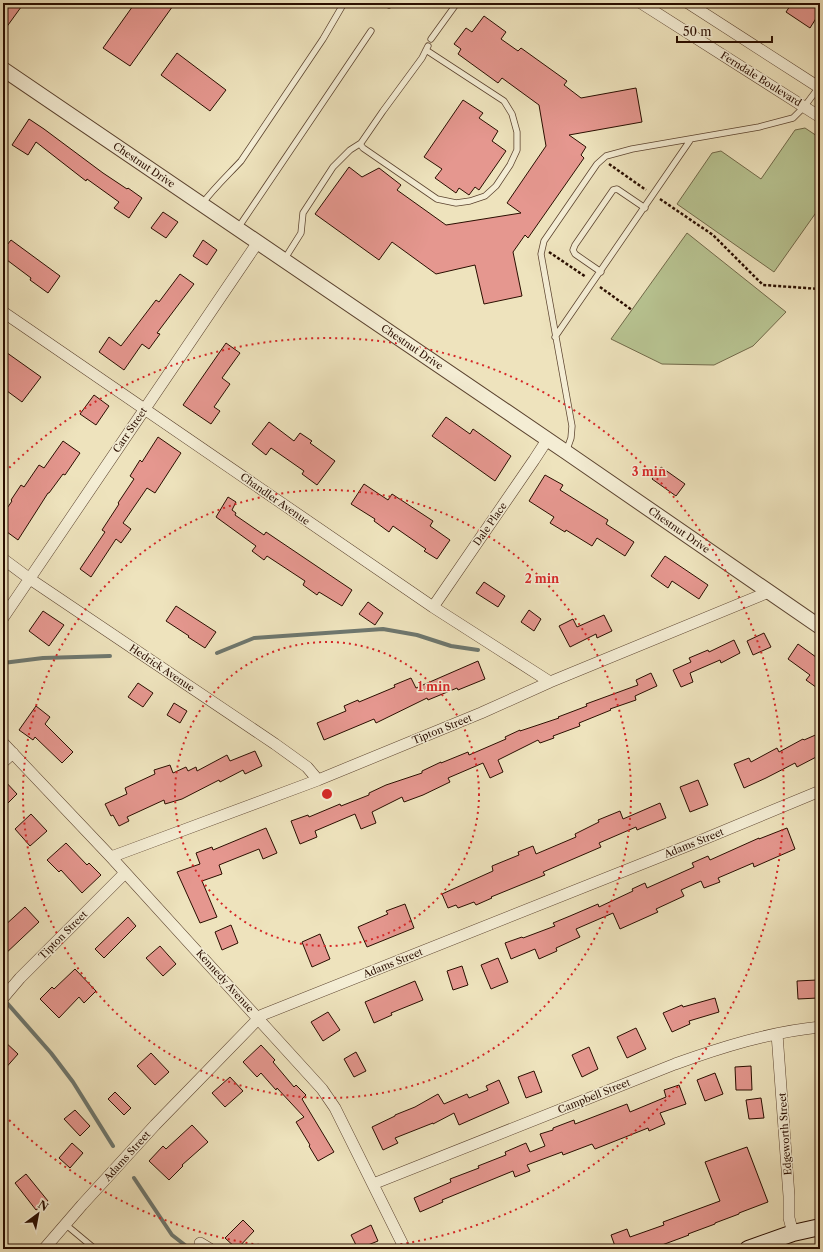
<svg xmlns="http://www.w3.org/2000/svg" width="823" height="1252" font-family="'Libre Caslon Text',serif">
  <rect width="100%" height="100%" fill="#eee3bd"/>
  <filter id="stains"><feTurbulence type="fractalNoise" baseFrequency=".005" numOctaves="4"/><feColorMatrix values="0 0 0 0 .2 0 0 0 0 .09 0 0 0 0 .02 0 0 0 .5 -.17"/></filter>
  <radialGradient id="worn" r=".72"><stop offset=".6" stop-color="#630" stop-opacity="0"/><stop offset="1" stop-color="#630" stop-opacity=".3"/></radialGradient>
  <path fill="#b8c492" stroke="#716949" d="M805,128l15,10v69l-46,65 -97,-68 35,-51 9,-2 40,28 34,-49z
    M687,233l99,79 -33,34 -39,19 -52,-1 -51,-25z"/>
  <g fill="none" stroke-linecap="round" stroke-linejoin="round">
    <path stroke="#6e776e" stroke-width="4" d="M217,653l37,-15 129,-9 34,6 34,11 27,4
      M3,663l40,-5 67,-2
      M7,1003l44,50 22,29 40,64
      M134,1178l38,57 18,14"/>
  </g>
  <path fill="#e5978f" stroke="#2a0e00" d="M3,3h21l-21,29z
    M135,3h40l-45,63 -27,-18z
    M792,3h23l5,3v6l-10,16 -24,-16z
    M484,16l22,16 -5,7 17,12 3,-3 46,33 -3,4 17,13 55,-10 6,34 -73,13 17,12 -5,8 3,3 -56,80 -3,-3 -12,17 9,44 -38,8 -9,-39 -39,9 -44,-32 -13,18 -64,-46 34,-47 13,10 17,-9 22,17 -4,5 49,35 75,-12 -14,-10 39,-57 -7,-41 -37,-27 -4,5 -40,-29 3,-5 -7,-5 12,-16 6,4z
    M177,53l49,37 -16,21 -49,-36z
    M463,100l20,13 -4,5 19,13 -6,10 14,10 -27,39 -4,-3 -6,8 -10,-7 -3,5 -21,-15 7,-9 -18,-12z
    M29,119l15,10 59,44 24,16 1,-1 14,10 -13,20 -15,-10 5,-6 -32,-23 -1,2 -50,-39 -8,13 -16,-10z
    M163,212l15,10 -12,16 -15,-10z
    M11,240l49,36 -12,17 -18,-13 1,-2 -28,-21v-7z
    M203,240l14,10 -10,15 -14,-9z
    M180,274l14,10 -37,49 3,1 -11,15 -7,-5 -18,26 -25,-18 10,-15 12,9 35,-46 3,2z
    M226,343l14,10 -18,25 8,6 -16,23 6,4 -9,13 -28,-19z
    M3,350l38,27 -19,25 -19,-14z
    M94,395l15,11 -13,19 -16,-11z
    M446,417l24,17 3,-5 38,27 -16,25 -63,-45z
    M269,422l25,19 6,-8 12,8 -2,2 25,18 -18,24 -15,-11 2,-3 -33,-23 -5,7 -14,-11z
    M158,437l23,16 -26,40 -8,-5 -24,35 8,6 -10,14 -5,-4 -25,38 -11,-8 25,-37 -3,-2 17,-26 -1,-1 16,-24 -4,-3 10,-16 2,2z
    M63,441l17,12 -15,22 -2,-1 -14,19h-1l-30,47 -15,-11v-15l9,-13 -1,-1 10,-15 3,2 15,-22 5,3z
    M661,467l24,17 -9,12 -24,-17z
    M545,475l18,10 -3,5 48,30 -2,4 28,18 -9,14 -28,-18 -5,8 -26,-16 -1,2 -15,-9 4,-6 -25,-16z
    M364,484l24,16 4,-6 41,27 -3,5 20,14 -13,19 -13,-8 2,-2 -33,-23 -4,6 -15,-11 1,-2 -24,-15z
    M228,497l8,5 -4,8 4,3 -1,2 29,20 2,-3 86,58 -10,16 -23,-14 -2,3 -14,-10 2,-4 -38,-25 -3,4 -12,-9 4,-5 -40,-29z
    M665,556l43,29 -9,14 -27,-18 -4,7 -17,-12z
    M484,582l21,14 -7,11 -22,-14z
    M368,602l15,11 -8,12 -16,-11z
    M176,606l40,26 -11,16 -17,-11 1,-1 -23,-15z
    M529,610l12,9 -7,12 -13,-9z
    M43,611l21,14 -15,21 -20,-15z
    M604,615l8,16 -15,7 -1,-4 -26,13 -11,-21 14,-7 4,8z
    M764,633l7,14 -18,8 -6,-14z
    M734,640l6,13 -19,10 -1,-3 -30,13 3,9 -12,5 -8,-17 18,-8 -2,-4 19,-8 1,2z
    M798,644l22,16v30l-14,-10 4,-5 -22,-16z
    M478,661l7,18 -27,11 -1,-2 -29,12 -1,-2 -51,25 -2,-4 -50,21 -7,-17 29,-12 -2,-5 14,-6 1,2 36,-15 -1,-2 17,-7 5,10z
    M651,673l6,13 -22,10 1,4 -26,9 1,1 -32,13 1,3 -27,10 1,2 -14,5 -2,-3 -40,20 5,12 -13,6 -7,-15 -35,15 2,4 -27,13 -19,7 -2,-5 -30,15 4,11 -15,6 -6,-15 -40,17 2,6 -17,7 -9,-23 17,-6 1,2 31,-13 1,2 28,-11v-2l17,-8 36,-12v-2l19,-9v1l27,-11 1,3 37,-16 -1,-2 15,-7v1l39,-13 -1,-1 29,-11 -1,-2 52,-19 -2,-5z
    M138,683l15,10 -10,14 -15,-10z
    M174,703l13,8 -7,12 -13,-8z
    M36,706l14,11 -5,7 28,28 -11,11 -27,-26 -2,3 -14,-10z
    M820,733v22l-23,12 -2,-4 -29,15 -22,10 -10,-24 15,-6 2,4 26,-14 2,4 24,-13 1,1z
    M255,751l7,15 -17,8 -2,-4 -23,12 -1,-2 -37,19 -17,5 -1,-4 -37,17 2,4 -10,5 -6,-11 -2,1 -6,-12 22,-10 -2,-6 30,-14 -1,-4 16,-5 3,8 13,-6 2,4 8,-4 1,4 30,-16 3,6z
    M3,779l14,15 -14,14z
    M698,780l10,25 -18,7 -10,-25z
    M660,803l6,15 -29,12 -1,-3 -37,16 2,4 -58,25 2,3 -54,22 1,1 -16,7 -2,-3 -16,6 -2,-3 -8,3 -6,-14 51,-23 -1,-5 27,-11 -1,-3 15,-6 3,8 40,-17 -1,-3 24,-12 -1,-2 22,-9 3,8z
    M31,814l16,17 -17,15 -15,-17z
    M266,828l11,25 -14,6 -4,-10 -40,16 3,9 -20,7 15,36 -17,6 -23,-51 23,-8 -4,-11 16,-6 1,3z
    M787,828l8,21 -41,18 -1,-4 -35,15 2,4 -16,6 -3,-7 -20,9 3,6 -28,13 2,3 -38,17 -7,-16 -37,16 4,8 -24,11 1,3 -18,8 -4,-10 -24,10 -6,-16 17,-6 1,1 32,-12 -2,-3 17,-7 28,-12 1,3 34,-16 -1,-2 13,-6 2,5 47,-21 -2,-4 16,-7 2,4 49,-22v1z
    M66,843l21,22 2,-2 12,12 -19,18 -21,-23 -2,2 -12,-12z
    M405,904l9,24 -47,19 -9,-20 30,-13 -2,-3z
    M25,907l14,15 -36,34v-29z
    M128,917l8,9 -32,32 -9,-9z
    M231,925l7,18 -16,7 -7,-18z
    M320,934l10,25 -18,8 -10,-25z
    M160,946l16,18 -13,12 -17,-18z
    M498,958l10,24 -17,7 -10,-24z
    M462,966l6,19 -15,5 -6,-19z
    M75,969l21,22 -12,12 -5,-6 -20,21 -19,-19 12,-12 2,2z
    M817,980l1,18 -20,1 -1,-18z
    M415,981l8,19 -32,13 1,2 -18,8 -9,-21z
    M715,998l4,14 -30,9 1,3 -18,8 -9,-19 19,-8 1,2z
    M328,1012l12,18 -17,11 -12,-19z
    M636,1028l10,21 -19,9 -10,-21z
    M3,1040l15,14 -15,17z
    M261,1045l14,15 -2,2 21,25 2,-2 10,10 -4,4 32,53 -16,9 -9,-15 1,-1 -14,-23 8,-5 -27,-29 -1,2 -15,-17 -4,4 -14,-15z
    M589,1047l9,22 -16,8 -10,-22z
    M356,1052l10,19 -12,6 -10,-18z
    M151,1053l18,19 -14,13 -18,-19z
    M751,1066l1,24h-16l-1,-23z
    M534,1071l8,21 -16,6 -8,-21z
    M715,1073l8,21 -18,7 -8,-21z
    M230,1077l13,14 -18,16 -13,-14z
    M499,1080l10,23 -50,22 -5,-12 -21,11v-1l-38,15 3,5 -15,7 -11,-23 23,-11v-1l20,-8 23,-13 6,10 23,-10 2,4 19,-8 -2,-4z
    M679,1085l7,19 -26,9 5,11 -16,7 -1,-3 -53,21 -3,-5 -29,11 -1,-3 -35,13 3,6 -15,6 -2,-6 -71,29 1,2 -23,10 -6,-14 37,-16 -1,-3 29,-11 -1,-2 28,-11 -1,-3 21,-9 4,9 15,-6 -5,-12 13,-4v-2l21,-8 1,4 52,-20 3,8 36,-15 -2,-7z
    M115,1092l16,16 -7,7 -16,-16z
    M761,1098l3,20 -15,1 -3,-19z
    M75,1110l15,16 -10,10 -16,-17z
    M192,1125l16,17 -26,23 1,1 -14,14 -20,-19 14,-15 3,3z
    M72,1143l11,10 -13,15 -11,-10z
    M747,1147l21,55 -29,11v1l-24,9v1l-27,10 1,1 -27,10 1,4h-47l-5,-14 16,-6 3,8 34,-12 -1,-3 57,-21 -15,-39z
    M26,1174l22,27 -12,9 -21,-27z
    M243,1220l11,11 -17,18 -12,-11z
    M371,1225l7,16 -20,8 -7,-14z"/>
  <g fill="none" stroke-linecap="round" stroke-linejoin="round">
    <defs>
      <path id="service" d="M389,5l2,-2
        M431,39l26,-36
        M360,144l3,4 74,51 19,4 14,-2 15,-5 11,-10 14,-21 7,-15v-18l-5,-18 -8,-13 -78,-51
        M202,204c12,-16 26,-29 39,-43l82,-122 21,-36
        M238,228l133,-197
        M284,260l17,-27 2,-20 30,-46 17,-17 11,-7 22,-32 39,-53 6,-12
        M601,272l-26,-18 -2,-4 2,-5 38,-55 4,-1 28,19
        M555,337l136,-198
        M566,452l5,-14 1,-12 -31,-172 3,-13 53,-77 9,-8 26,-7 127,-22 34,-9 11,-11 15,-20
        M65,1224l30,25"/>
      <path id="minor" d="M641,3l179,114
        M688,3l132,85
        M3,312l430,295 117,75
        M3,559l27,20 245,165 32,23 11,13
        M433,607l101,-147 13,-20
        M3,618l255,-376
        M3,743l108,114 211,232 13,19 70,141
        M3,762l10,-9
        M111,857l207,-77 163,-67 69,-31 219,-90
        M3,998l17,-20 105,-105
        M777,1034l12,162v22l4,15
        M373,1184l302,-120c47,-17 95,-32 145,-37
        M200,1243l10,6
        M44,1249l38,-44 73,-80 107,-110 435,-173 123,-51"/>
      <path id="tertiary" d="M3,69l563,383 254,175"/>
      <path id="secondary" d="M748,1249l45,-16 27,-6"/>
    </defs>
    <use href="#service" stroke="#5b432f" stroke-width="7"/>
    <use href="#minor" stroke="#5b432f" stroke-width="12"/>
    <use href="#tertiary" stroke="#5b432f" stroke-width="16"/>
    <use href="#secondary" stroke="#2a0e00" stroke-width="18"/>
    <path stroke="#2a0e00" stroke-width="2.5" stroke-dasharray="3 2" stroke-linecap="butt" d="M609,164l37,26
      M660,199l53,36 50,50 57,4
      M549,252l37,25
      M600,287l32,23"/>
    <use href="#service" stroke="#f4edd4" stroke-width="5.5"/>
    <use href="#minor" stroke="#f4edd4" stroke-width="11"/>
    <use href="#tertiary" stroke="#f4edd4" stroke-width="14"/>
    <use href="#secondary" stroke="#f4edd4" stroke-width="16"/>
  </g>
  <g fill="none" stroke="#d62828" stroke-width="2" stroke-dasharray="2 4">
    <circle cx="327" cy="794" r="152"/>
    <circle cx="327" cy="794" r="304"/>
    <path d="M295 1249A456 456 0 0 1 5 1116M5 472A456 456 0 1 1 359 1249"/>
  </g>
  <g text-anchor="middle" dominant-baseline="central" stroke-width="3" stroke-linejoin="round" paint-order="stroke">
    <g font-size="10" fill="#2a0e00" stroke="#f4edd4">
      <text transform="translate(761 79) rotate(32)">Ferndale Boulevard</text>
      <text transform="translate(144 165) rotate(34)">Chestnut Drive</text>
      <text transform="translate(412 347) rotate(34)">Chestnut Drive</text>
      <text transform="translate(130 430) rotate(-56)">Carr Street</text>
      <text transform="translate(275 499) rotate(35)">Chandler Avenue</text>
      <text transform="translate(490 524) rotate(-55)">Dale Place</text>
      <text transform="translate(679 530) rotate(35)">Chestnut Drive</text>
      <text transform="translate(162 668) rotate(34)">Hedrick Avenue</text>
      <text transform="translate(442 729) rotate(-22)">Tipton Street</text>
      <text transform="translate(694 843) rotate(-22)">Adams Street</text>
      <text transform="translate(63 935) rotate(-45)">Tipton Street</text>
      <text transform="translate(393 963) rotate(-22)">Adams Street</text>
      <text transform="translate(225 981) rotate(48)">Kennedy Avenue</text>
      <text transform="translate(594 1096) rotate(-22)">Campbell Street</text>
      <text transform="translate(785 1134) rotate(-94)">Edgeworth Street</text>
      <text transform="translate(127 1156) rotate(-48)">Adams Street</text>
    </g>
  </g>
  <circle cx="327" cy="794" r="6" fill="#d62828" stroke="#f4edd4" stroke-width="2"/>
  <g font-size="12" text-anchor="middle" font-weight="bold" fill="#d62828" stroke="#f4edd4" stroke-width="3" stroke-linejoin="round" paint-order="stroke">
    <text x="649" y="476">3 min</text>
    <text x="542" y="583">2 min</text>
    <text x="434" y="691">1 min</text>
  </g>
  <rect width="823" height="1252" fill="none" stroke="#eee3bd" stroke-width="16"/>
  <rect x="4" y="4" width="815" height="1244" fill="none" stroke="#2a0e00" stroke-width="2"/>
  <rect x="8" y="8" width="807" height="1236" fill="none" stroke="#2a0e00"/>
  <g transform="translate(38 1214) rotate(32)" stroke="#f4edd4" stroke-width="3" paint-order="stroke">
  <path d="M0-3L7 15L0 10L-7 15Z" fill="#2a0e00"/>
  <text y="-6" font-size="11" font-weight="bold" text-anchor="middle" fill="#2a0e00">N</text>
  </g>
  <path d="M677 36v6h95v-6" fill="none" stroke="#2a0e00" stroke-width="2"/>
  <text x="683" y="36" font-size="12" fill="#2a0e00" stroke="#f4edd4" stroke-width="3" paint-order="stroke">50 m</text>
  <rect width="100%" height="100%" filter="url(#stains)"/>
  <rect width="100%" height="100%" fill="url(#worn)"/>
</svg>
